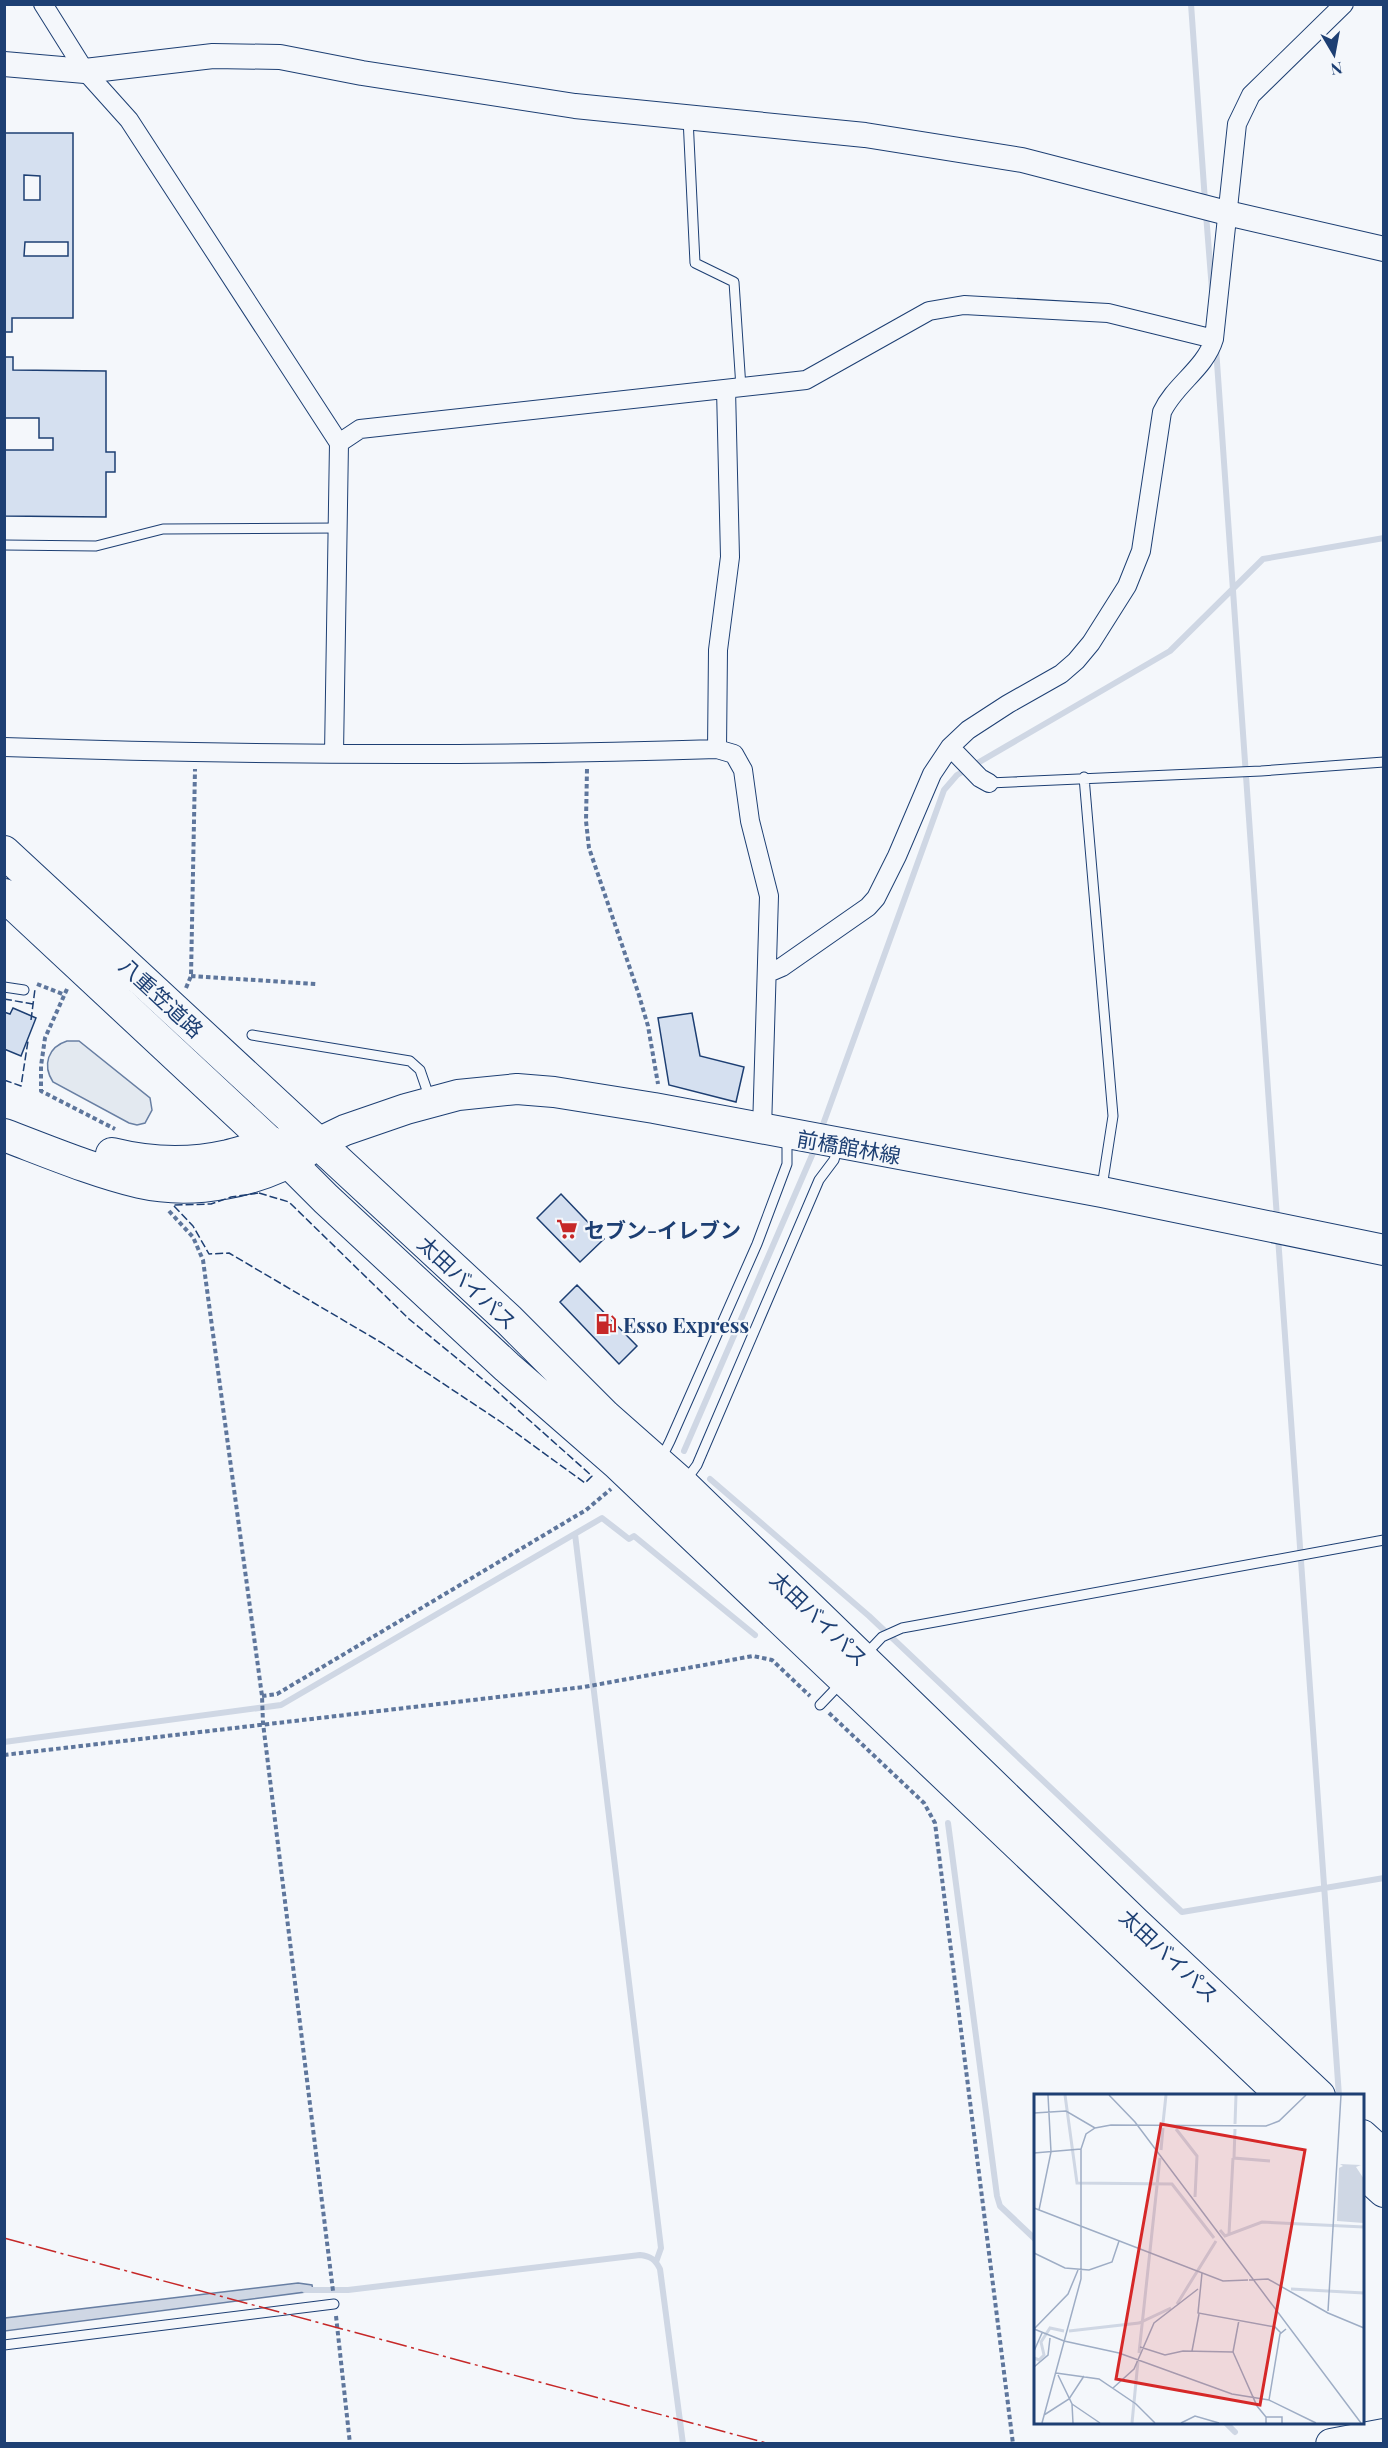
<svg xmlns="http://www.w3.org/2000/svg" width="1388" height="2448" font-family="'Playfair Display','Noto Sans JP',serif">
  <rect width="100%" height="100%" fill="#f4f7fb"/>
  <path fill="#e3e9f0" stroke="#687fa3" stroke-width="1.5" d="M67,1041h12l71,57 2,12 -7,13 -8,2 -8,-2 -76,-41c-11,-17 -5,-35 14,-41z"/>
  <path fill="#cfd7e4" stroke="#687fa3" stroke-width="1.5" d="M298,2283l14,2 1,6 -308,40v-13z"/>
  <g fill="none" stroke-linecap="round" stroke-linejoin="round">
    <path stroke="#cfd7e4" stroke-width="6" d="M1191,4l14,197
      M1206,214l6,76
      M1216,348l61,870
      M821,1130l123,-340 13,-15 213,-124 93,-92 121,-21
      M1278,1237l61,859
      M684,1451l132,-305
      M710,1479l159,137 313,296 202,-34
      M575,1534l86,714 -5,14
      M4,1742l277,-37 321,-187 27,21 5,-3 121,99
      M948,1823l49,373 3,10 36,34
      M305,2290h43l292,-35c10,1 15,4 20,14l23,175
      M1225,2422l10,10"/>
  </g>
  <path fill="#d5e0f0" stroke="#1d3f73" stroke-width="1.5" fill-rule="evenodd" d="M4,133h69v185h-61v14h-8zM24,175l16,1v24h-16zM25,242h43v14h-44z
    M4,357h9v13l93,1v81h9v20h-9v45l-102,-1v-66h49v-12h-14v-20h-35z
    M13,1008l23,10 -15,38 -17,-7v-37l6,2z
    M692,1013l8,43 44,11 -8,35 -67,-17 -11,-67z
    M561,1194l43,45 -24,23 -43,-44z
    M577,1285l60,61 -18,18 -59,-62z"/>
  <g fill="none" stroke-linecap="round" stroke-linejoin="round">
    <defs>
      <path id="service" d="M688,118l7,145 39,19 7,106
        M4,545l92,1 67,-17 175,-1
        M1084,777l29,339 -11,71
        M989,783l272,-12 123,-9
        M4,987l20,3
        M252,1035l158,26 10,9 10,29
        M656,1456l10,-7 4,-8 87,-197 30,-80v-27
        M686,1480l11,-15 122,-285 15,-20 4,-13
        M864,1656l18,-19 20,-9 482,-88
        M820,1705l22,-23
        M4,2345l330,-41"/>
      <path id="minor" d="M43,4l42,67 44,49 210,323 -5,311
        M339,443l21,-14 446,-49 123,-69 35,-6 144,8 106,26
        M4,747c238,8 475,10 713,2l17,5 9,16 7,51 19,75 -7,233
        M950,747l30,31 9,5
        M717,749l1,-99 12,-93 -4,-168
        M768,973l14,-6 86,-60 8,-9 21,-42 35,-82 18,-27 18,-17 40,-26 53,-30 15,-13 15,-18 36,-57 14,-35 21,-139c13,-28 43,-43 52,-73l23,-215 14,-29 93,-91"/>
      <path id="tertiary" d="M4,64l81,7 128,-15 67,1 82,16 213,33 290,29 157,25 205,53 157,36"/>
      <path id="primary" d="M318,1143l27,-13 61,-21 52,-14 59,-6 37,3 100,16 448,84 282,58
        M1331,2444l53,-10"/>
      <path id="trunk" d="M4,852l505,468 96,96 77,68 453,439 184,173
        M4,895l267,249 55,55 181,168 110,96 666,633
        M4,1135c45,17 90,36 136,47 53,12 119,0 165,-30
        M112,1154c40,10 76,11 116,2 20,-5 38,-12 59,-12
        M1362,2136l22,20
        M1362,2171l22,20"/>
    </defs>
    <use href="#service" stroke="#1d3f73" stroke-width="11"/>
    <use href="#minor" stroke="#1d3f73" stroke-width="20"/>
    <use href="#tertiary" stroke="#1d3f73" stroke-width="26"/>
    <use href="#primary" stroke="#1d3f73" stroke-width="32"/>
    <use href="#trunk" stroke="#1d3f73" stroke-width="34"/>
    <path stroke="#5e769c" stroke-width="4" stroke-dasharray="4.5 3" stroke-linecap="butt" d="M587,769l-1,52 3,27 49,144 10,34 10,58
      M191,976l125,8
      M37,984l28,11
      M186,988l5,-12 4,-207
      M67,989l-22,49 -4,28v25l74,38
      M169,1211l24,26 10,23 59,436 1,27 70,568
      M262,1696l15,-2 309,-184 25,-21
      M829,1713l95,90 11,20 78,621
      M4,1755l580,-68 169,-31 19,4 38,36
      M336,2316l14,128"/>
    <use href="#service" stroke="#f4f7fb" stroke-width="9"/>
    <use href="#minor" stroke="#f4f7fb" stroke-width="18"/>
    <use href="#tertiary" stroke="#f4f7fb" stroke-width="24"/>
    <use href="#primary" stroke="#f4f7fb" stroke-width="30"/>
    <use href="#trunk" stroke="#f4f7fb" stroke-width="32"/>
    <path stroke="#1d3f73" stroke-width="1.5" stroke-dasharray="8 3" stroke-linecap="butt" d="M4,999l29,5
      M31,1020l4,-31
      M4,1080l17,6 7,-45
      M259,1193l30,9 120,117 83,68 100,89 -7,7 -84,-61 -119,-79 -153,-90 -20,1 -16,-28 -20,-21 38,-1 20,-7z"/>
    <path stroke="#c62828" stroke-width="1.5" stroke-dasharray="21 4.5 3 4.5" stroke-linecap="butt" d="M4,2238l766,206"/>
  </g>
  <defs>
    <symbol id="supermarket-bare" viewBox="-9 -9 18 18"><path d="M-6-5.5h2.5l.6 2H6L4.5 2H-2.5L-4.4-4H-6ZM-1.5 3.2a1.3 1.3 0 1 0 .1 0ZM3 3.2a1.3 1.3 0 1 0 .1 0Z" fill="#c62828" stroke="#f4f7fb" stroke-width="2.5" paint-order="stroke"/></symbol>
    <symbol id="fuel-bare" viewBox="-9 -9 18 18"><path d="M-5.5-6h7V0h2V4h1.3V-2.5L3-4.5l.8-.8L6-3V5H2.5V1h-1V6h-7ZM-4.2-4.7v3.2H.2V-4.7Z" fill="#c62828" stroke="#f4f7fb" stroke-width="2.5" paint-order="stroke"/></symbol>
  </defs>
  <g fill-rule="evenodd">
    <use href="#supermarket-bare" x="552" y="1214" width="30" height="30"/>
    <use href="#fuel-bare" x="591" y="1309" width="30" height="30"/>
  </g>
  <g text-anchor="middle" dominant-baseline="central" stroke-width="4.5" stroke-linejoin="round" paint-order="stroke">
    <g font-size="21" fill="#1d3f73" stroke="#f4f7fb">
      <text transform="translate(162 997) rotate(43)">八重笠道路</text>
      <text transform="translate(849 1146) rotate(10)">前橋館林線</text>
      <text transform="translate(468 1282) rotate(43)">太田バイパス</text>
      <text transform="translate(820 1618) rotate(44)">太田バイパス</text>
      <text transform="translate(1170 1955) rotate(43)">太田バイパス</text>
    </g>
    <g font-size="21" font-weight="bold" fill="#1d3f73" stroke="#f4f7fb" text-anchor="start">
      <text x="584" y="1229">セブン-イレブン</text>
      <text x="623" y="1324">Esso Express</text>
    </g>
  </g>
  <g transform="translate(1034 2094)">
    <rect width="330" height="330" fill="#f4f7fb"/>
    <path d="M306,70l21,1 -5,2 8,12v44l-27,-2 2,-53 4,-2z" fill="#cfd7e4"/>
    <path fill="none" stroke="#cfd7e4" stroke-width="3" d="M31,1l12,88 95,1 42,54M129,29l3,-28M201,30l1,-29M142,35l21,27 -2,41M201,35l-1,29 36,3M127,56l2,-22M186,136l5,6 37,-14 102,5M195,140l4,-76M257,195l73,4M143,210l39,-63M35,237l70,-8 32,-15M105,259l21,-195M0,264l5,2 5,-5 -3,-13 9,-14 14,3M98,329l6,-62"/>
    <path fill="none" stroke="#9eadc5" stroke-width="1.5" d="M75,1l26,27 226,301M0,19l32,-2 29,17M0,59l47,-4M0,114l189,73 25,-1M5,116l12,-58 -3,-57M0,159l31,15 24,2 23,-8 7,-21M168,179l-4,40 77,14 6,6M215,186l19,-1 60,34 36,15M294,217l13,-216M205,226l-6,32 24,54 9,11v6M0,235l30,12 55,12 113,41 37,6 47,23M0,235l34,-35 10,-24M106,253l25,8 18,-4 50,1M0,257l8,-18M158,257l7,-37M0,273l14,-12 2,-17M22,279l43,6 37,25 19,19M24,281l14,29 1,19M79,294l21,-19 20,-46 44,-34M235,306l11,-66 6,-5M38,310l28,19M10,321l25,-16 15,-23M232,323h16v6M8,329l39,-144v-130l5,-15 9,-6 16,-3 155,1 13,-5 27,-26M147,329l14,-7 24,7"/>
    <path fill="#d62828" fill-opacity="0.15" stroke="#d62828" stroke-width="3" d="M127,30l144,26 -45,255 -144,-26z"/>
    <rect width="330" height="330" fill="none" stroke="#1d3f73" stroke-width="3"/>
  </g>
  <rect width="1388" height="2448" fill="none" stroke="#1d3f73" stroke-width="12"/>
  <g transform="translate(1334 54) rotate(170)" stroke="#f4f7fb" stroke-width="4.5" paint-order="stroke">
  <path d="M0-4.5L10 22L0 15L-10 22Z" fill="#1d3f73"/>
  <text y="-9" font-size="16" font-weight="bold" text-anchor="middle" fill="#1d3f73">N</text>
  </g>
</svg>
